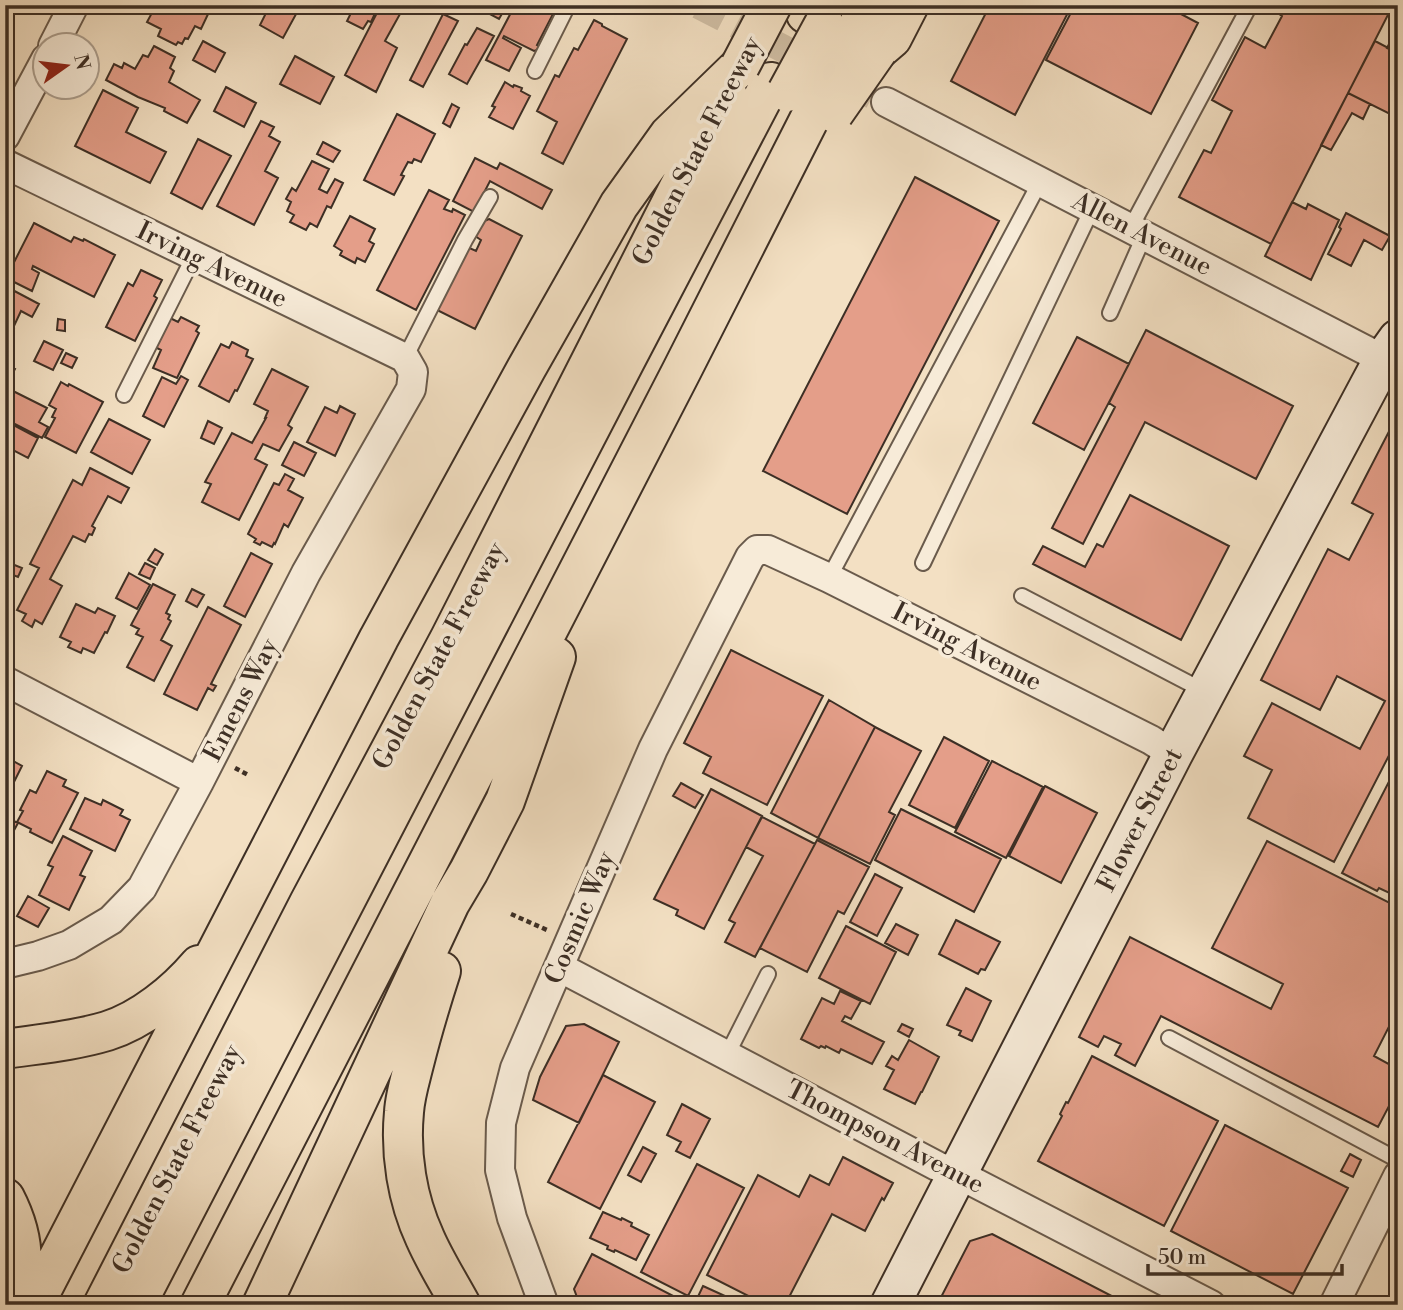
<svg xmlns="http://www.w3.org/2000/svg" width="1403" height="1310" font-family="'Libre Bodoni',serif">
  <rect width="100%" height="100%" fill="#f3e0c3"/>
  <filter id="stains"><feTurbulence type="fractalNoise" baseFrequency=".00286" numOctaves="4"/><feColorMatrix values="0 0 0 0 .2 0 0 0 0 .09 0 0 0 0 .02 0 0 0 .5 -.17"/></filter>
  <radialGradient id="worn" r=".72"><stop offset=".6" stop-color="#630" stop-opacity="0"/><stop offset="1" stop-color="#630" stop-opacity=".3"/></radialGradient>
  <path fill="#e49e89" stroke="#3d2f25" stroke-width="2" d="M148,5h50l11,7 -8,17 -6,-3 -7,13 -3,-1 -3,6 -4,-2 -2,3 -18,-9 3,-7 -14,-7 6,-11 -6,-3z
    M270,5h31l-18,33 -23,-13z
    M355,5h24l-8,17 -3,-1 -5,8 -16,-8z
    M381,5l19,9 -15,27 12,7 -21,44 -31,-17z
    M473,5h34l-8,14z
    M515,5l44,1 -2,5 -2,-1 -18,35 2,1 -2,4 -3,1 -30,-15 -1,2 18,10 -12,23 -23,-11z
    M990,5h82l-57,110 -64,-34z
    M1075,5h89l34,18 -47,91 -105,-54z
    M1282,5h111l-122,239 -92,-47 25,-47 7,3 21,-42 -20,-11 33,-63 20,11 17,-32 -3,-2 4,-8z
    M443,14l15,7 -35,66 -13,-7z
    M594,20l8,4v2l25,13 -64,125 -21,-11 15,-31 -20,-11 18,-36 4,2 15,-29 4,2z
    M1398,27v26l-11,-5z
    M477,28l17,8 -27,48 -18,-10 16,-30 2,1z
    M203,41l22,12 -10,19 -22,-12z
    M1375,41l23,12v65l-50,-25z
    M154,46l21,11 -5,11 4,3 -5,11 31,18 -13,23 -23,-12 1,-3 -27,-11 -32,-17 8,-16 8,4 2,-5 11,6 8,-14 5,2z
    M295,56l39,21 -14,27 -40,-20z
    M505,82l8,5 1,-2 8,3 -1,3 9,5 -17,33 -24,-12 6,-10 -3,-1z
    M226,87l30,16 -12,24 -30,-16z
    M103,90l35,18 -12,24 40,20 -16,31 -75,-37z
    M1348,93l22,11 -7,15 -11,-6 -21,37 -10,-5z
    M452,104l7,4 -9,19 -7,-4z
    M397,114l38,20 -14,28 -7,-3 -2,4 -4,-1 -7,13 3,1 -10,19 -30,-15z
    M261,121l13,6 -5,9 11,6 -15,29 13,7 -24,47 -37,-19z
    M198,139l33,17 -29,53 -31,-16z
    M323,142l17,9 -7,11 -16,-8z
    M475,158l22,11 3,-6 52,27 -10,19 -52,-28 -16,31 -21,-11z
    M312,161l17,8 -10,20 8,4 8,-14 8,4 -12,25 -4,-2 -10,21 -7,-4 -4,7 -16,-8 4,-7 -7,-4 4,-9 -5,-3 6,-11 4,3z
    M915,177l84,44 -152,293 -84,-43z
    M429,190l20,10 -5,9 8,3 1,-3 12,6 -49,95 -39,-20z
    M1292,202l14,7 2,-5 31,16 -28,60 -46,-24z
    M1346,213l44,23 -8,14 -18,-10 -13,26 -23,-12 13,-25 -2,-2z
    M350,216l25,13 -6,12 5,3 -9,18 -8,-4 -2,5 -15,-8 2,-4 -8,-5z
    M489,219l33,17 -47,93 -38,-19 28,-64 11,5 5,-11 -6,-4 7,-14z
    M34,223l37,19 3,-5 9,4 1,-2 31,16 -21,42 -61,-31 -1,3 7,4 -7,18 -26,-13z
    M141,270l21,10 -8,16 3,2 -22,43 -29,-14 22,-44 5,3z
    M5,286l34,18 -7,13 -11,-6 -8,17 1,1 -2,5 -3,-1 -2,4 -2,-1z
    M166,316l12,6 3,-5 18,9 -3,5 3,2 -22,45 -24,-10 8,-18 -10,-5z
    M58,319l7,1v11l-8,-1z
    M1146,330l147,76 -37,73 -111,-57 -62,122 -31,-16 63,-121 -6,-4z
    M1077,337l52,27 -45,86 -51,-27z
    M44,341l19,9 -10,20 -19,-9z
    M232,342l16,8 -2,6 7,3 -16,32 -2,-1 -6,12 -30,-16 22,-42 8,4z
    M66,353l11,5 -5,10 -11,-5z
    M5,364l10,5 -6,11 -4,-2z
    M272,369l36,18 -20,38 4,3 -13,23 -16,-7 -8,15 12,6 -28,55 -37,-18 9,-18 -6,-2 27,-49 20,10 14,-25h-1l3,-7 -14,-7z
    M181,376l7,4 -24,47 -21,-11 19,-39 14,7z
    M61,382l7,4 1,-2 34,18 -27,51 -31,-16 10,-19 -3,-1 4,-8 -7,-4z
    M5,387l42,21 -8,14 9,5 -6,11 -37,-19 5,-11 -5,-3 3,-9 -3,-2z
    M340,406l15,8 -20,42 -28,-14 18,-35 12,6z
    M1398,411v327l-64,124 -86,-44 24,-48 -28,-14 28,-53 88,46 25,-48 -48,-25 -17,34 -59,-30 67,-131 21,11 24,-46 -21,-11 45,-87 -2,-1z
    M109,419l41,21 -18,34 -41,-22z
    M6,421l32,17 -10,20 -23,-12z
    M208,421l14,7 -8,16 -13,-6z
    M294,442l22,11 -12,23 -22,-11z
    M90,468l39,20 -8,15 -13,-7 -16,30 3,2 -3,7 -3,-1 -4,8 -12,-6 -23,43 12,7 -20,38 -7,-4 -3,7 -10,-6 4,-7 -9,-4 22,-42 -9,-4 43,-84 9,5z
    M285,474l9,5 -6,11 15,8 -15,29 -4,-3 -9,20 -1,-1 -2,4 -10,-5 -2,3 -6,-3 2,-3 -8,-5 26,-51 5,2z
    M1130,495l99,51 -48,94 -148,-76 10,-18 42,21 12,-23 6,3z
    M155,549l8,5 -6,11 -9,-5z
    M251,553l21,11 -27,53 -21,-11z
    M145,563l10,5 -5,11 -11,-5z
    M12,564l10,4 -4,9 -10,-4z
    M129,573l21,12 -13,24 -21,-11z
    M153,584l22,11 -9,18 4,2 -2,4 3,2 -10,19 11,6 -18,35 -27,-14 16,-30 -7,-3 3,-5 -8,-4z
    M192,589l12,6 -7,12 -11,-6z
    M76,604l19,9 3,-5 17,8 -8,17 -2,-1 -11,21 -11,-5 -2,5 -13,-6 3,-5 -11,-5z
    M208,607l33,18 -30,59 5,2 -3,5 -5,-3 -11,22 -33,-16z
    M731,650l92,46 -56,109 -64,-32 8,-16 -27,-14z
    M829,700l46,27 -57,111 -47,-25z
    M875,727l46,24 -32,61 6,3 -25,49 -52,-26z
    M944,737l45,24 -34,67 -46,-23z
    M5,750l5,3 -2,5 14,8 -14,28 -3,-1z
    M1398,752v145l-19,-9 -2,3 -35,-18 54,-105 -5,-3z
    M992,761l51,26 -37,71 -51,-26z
    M47,771l19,9 -3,6 15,7 -26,50 -22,-11 1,-3 -14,-7 6,-11 -3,-1 10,-20 6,3z
    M681,783l22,12 -8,13 -22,-12z
    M1045,786l52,27 -36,70 -52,-27z
    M711,789l51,27 -58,113 -28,-14 2,-5 -24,-11z
    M85,798l16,7 2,-5 20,10 -3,5 10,5 -15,31 -45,-22z
    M901,809l100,50 -27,53 -99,-52z
    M5,817l13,6 -13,24z
    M762,817l53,27 -60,113 -30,-15 10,-19 -6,-3 34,-64 -17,-9z
    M63,836l29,15 -12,24 5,2 -16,33 -30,-15 14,-28 -5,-2z
    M817,840l52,27 -25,47 -6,-3 -31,61 -47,-24z
    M1267,841l131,66v102l-24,47 24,13v20l-20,38 -217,-111 -26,50 -20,-11 6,-11 -17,-8 -6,11 -19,-10 51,-100 141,72 12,-25 -71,-36z
    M875,874l27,14 -25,48 -27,-14z
    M28,896l21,12 -11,19 -21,-11z
    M956,920l44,22 -15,28 -4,-1 -3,5 -39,-20z
    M896,924l22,11 -10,20 -23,-12z
    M846,926l50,26 -26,52 -51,-26z
    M966,988l25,13 -19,40 -13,-6 2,-4 -14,-6z
    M840,991l21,10 -10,18 -6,-3 -3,5 42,21 -12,22 -31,-15 -2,4 -13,-7 -1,2 -4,-2 -2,2 -18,-9 21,-41 12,6z
    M584,1024l35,18 -40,81 -46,-23 7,-23 26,-51z
    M902,1024l11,5 -4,8 -11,-6z
    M909,1040l30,17 -17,35h-1l-6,12 -31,-15 10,-19 -8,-4 6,-10 6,4z
    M1092,1056l126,65 -54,105 -126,-65 24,-45 -2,-2 6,-12 2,1z
    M603,1075l52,27 -55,107 -52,-27z
    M682,1104l28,15 -20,39 -14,-7 5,-9 -14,-7z
    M1225,1125l123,63 -55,106 -122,-63z
    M643,1147l13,7 -15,28 -13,-7z
    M1350,1154l11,6 -8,17 -12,-6z
    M843,1157l50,26 -9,17 -2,-2 -17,33 -33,-17 -47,91h-19l-59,-30 51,-100 41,22 11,-22 19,10z
    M697,1164l47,24 -56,108 -47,-24z
    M603,1212l18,8 1,-2 10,5 -1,3 18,9 -13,25 -21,-10 -1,2 -7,-3 1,-3 -18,-8z
    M992,1234l137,71h-192l33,-64z
    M592,1254l89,46 -2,5h-99l-6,-16z
    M703,1286l22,10 -5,9h-26z"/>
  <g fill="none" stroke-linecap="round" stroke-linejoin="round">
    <path stroke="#cfbda3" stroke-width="28" stroke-dasharray="28 14" stroke-linecap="butt" d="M699,5l187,97"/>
    <defs>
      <path id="lane" d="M535,71l33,-66
        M1130,229l120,-224
        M1110,313l34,-77
        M405,358l60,-118 25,-43
        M124,395l70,-139
        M923,563l169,-354
        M829,578l211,-396
        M1022,596l182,95
        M1169,1038l229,122
        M727,1055l41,-81"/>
      <path id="street" d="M53,46l21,-41
        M886,102l512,265
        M5,136l41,-77
        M5,164l400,194 8,14 -2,17 -105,184 -107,209 -57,106 -31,32 -42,25 -31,11 -33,8
        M5,681l194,101
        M559,967l378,199 21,8 253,131
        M544,1305l-32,-87 -12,-48 1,-47 14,-55 138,-319 97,-192 7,-7h11l61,28 322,162 22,14
        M1334,1305l64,-129"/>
      <path id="secondary" d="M890,1305l283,-551 195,-366 15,-28 15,-21"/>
      <path id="highway" d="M806,14l5,-9
        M852,38l16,-33
        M878,50l14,-12 17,-33
        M441,971c-10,31 -19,61 -27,93 -4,16 -9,32 -10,48 -4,42 3,87 21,126 10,23 24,45 36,67
        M5,1049c34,-5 69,-8 102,-18 35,-11 69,-39 92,-66
        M5,1198c12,23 19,49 16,75 -1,10 -6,22 -9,32
        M34,1305l345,-667 147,-269 93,-164 50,-70 71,-69
        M103,1305l206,-402 141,-265 277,-545
        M136,1305l489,-944 146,-279
        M200,1305l482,-935 134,-264
        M262,1305l188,-402 19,-32 36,-70 51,-144"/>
    </defs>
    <use href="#lane" stroke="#6a5b4c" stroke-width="18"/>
    <use href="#street" stroke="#6a5b4c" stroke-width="32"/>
    <use href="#secondary" stroke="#3d2f25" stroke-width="42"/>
    <use href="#highway" stroke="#3d2f25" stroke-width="42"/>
    <path stroke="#3d2f25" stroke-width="4.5" stroke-dasharray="5 3.5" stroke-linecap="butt" d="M235,768l15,8
      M511,914l36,16"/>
    <use href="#lane" stroke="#f7ebd8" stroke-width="14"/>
    <use href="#street" stroke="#f7ebd8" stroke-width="28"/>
    <use href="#secondary" stroke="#f7ebd8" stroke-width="38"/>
    <use href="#highway" stroke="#f3e0c3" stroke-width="38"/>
    <defs>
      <path id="highway-bridge" d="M740,66l32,-61
        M787,92l37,-68
        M820,98l32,-60
        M834,113l44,-63"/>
    </defs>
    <use href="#highway-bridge" stroke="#3d2f25" stroke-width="42" stroke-linecap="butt"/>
    <use href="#highway-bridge" stroke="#f3e0c3" stroke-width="38"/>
  </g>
  <g text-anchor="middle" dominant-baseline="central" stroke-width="7" stroke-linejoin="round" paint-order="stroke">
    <g font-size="26" fill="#3d2f25" stroke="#f7ebd8">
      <text transform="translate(697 151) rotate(-63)">Golden State Freeway</text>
      <text transform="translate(1142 234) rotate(27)">Allen Avenue</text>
      <text transform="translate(212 265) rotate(26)">Irving Avenue</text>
      <text transform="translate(967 647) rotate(27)">Irving Avenue</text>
      <text transform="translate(439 656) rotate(-62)">Golden State Freeway</text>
      <text transform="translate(241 700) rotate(-63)">Emens Way</text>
      <text transform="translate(1140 820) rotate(-63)">Flower Street</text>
      <text transform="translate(580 918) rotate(-67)">Cosmic Way</text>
      <text transform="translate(885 1137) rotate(27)">Thompson Avenue</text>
      <text transform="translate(177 1159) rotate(-63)">Golden State Freeway</text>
    </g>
  </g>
  <rect width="1403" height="1310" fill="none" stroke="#f3e0c3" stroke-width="28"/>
  <rect x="7" y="7" width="1389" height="1296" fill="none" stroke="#3d2f25" stroke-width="3.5"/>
  <rect x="14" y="14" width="1375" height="1282" fill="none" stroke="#3d2f25" stroke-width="2"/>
  <g transform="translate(66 66) rotate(76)"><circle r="33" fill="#f7ebd8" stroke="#ada090" stroke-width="2"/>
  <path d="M0-5L12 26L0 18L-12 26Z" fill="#8f2418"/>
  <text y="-10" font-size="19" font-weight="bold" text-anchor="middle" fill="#3d2f25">N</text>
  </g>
  <path d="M1148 1264v10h194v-10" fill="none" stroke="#3d2f25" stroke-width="3.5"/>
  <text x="1158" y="1264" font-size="21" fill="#3d2f25" stroke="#f7ebd8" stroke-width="5" paint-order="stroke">50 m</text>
  <rect width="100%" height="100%" filter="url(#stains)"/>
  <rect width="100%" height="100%" fill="url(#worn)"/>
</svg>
